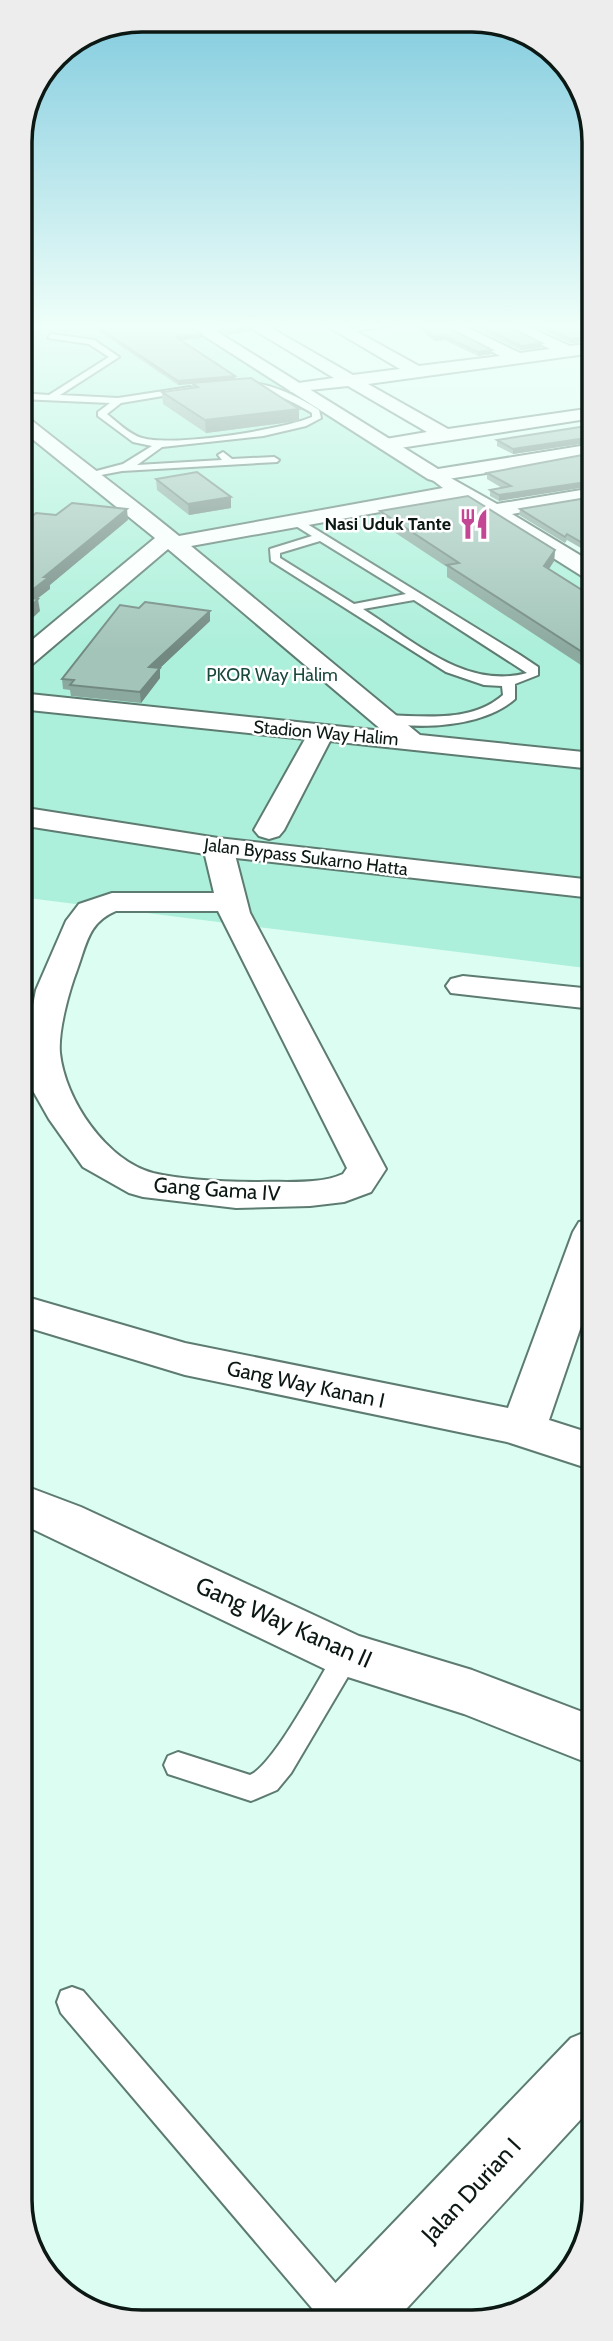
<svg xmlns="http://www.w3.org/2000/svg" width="613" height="2341" font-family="Cabin,sans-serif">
  <rect width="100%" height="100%" fill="#dcfef2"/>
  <path fill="#acefda" d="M20,323h177l396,249v397l-573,-72z"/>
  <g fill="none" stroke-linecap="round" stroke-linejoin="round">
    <defs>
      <path id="service" d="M385,323h22l-64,10 -4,-2z
        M51,334l43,6 25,17 -59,38 58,3 72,-11 -3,5 -66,11 -14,11c10,8 23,21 35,24 32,9 139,-8 170,-21v-4c-31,-18 -42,-22 -77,-26l3,-5c31,0 55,12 81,28l2,8 -15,8 -43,10 -101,11 -25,18 85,-5 -4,-5 5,-3 9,7 42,-2 5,3 -2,2 -155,9 -37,7v-4l38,-10 29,-18 -19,-4 -35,-26v-4l12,-9 -90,-4v-6l29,2 60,-38 -20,-13 -41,-6z
        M291,519h8l221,136 18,12v8l-23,9v15c-32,28 -94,31 -135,23l-2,-3 7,-4c40,1 86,8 118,-20l-1,-9 -18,-1 -38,-13 -175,-111 -1,-12 42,-13 -21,-13zM320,541l86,53 -52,10 -74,-46v-5zM414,600l113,73c-61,17 -115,-33 -164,-64z
        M347,1644l9,3 4,8 -4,8 -65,110 -14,17 -26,11 -83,-27 -4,-9 4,-9 10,-4 72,23c24,-10 72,-102 88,-128z
        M72,1987l11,4 274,317 5,12h-40l-261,-307 -4,-11 4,-11z"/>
      <path id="minor" d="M234,323c-9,8 -35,12 -44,4l5,-4z
        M243,323h19l91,52 47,-6 -78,-46h19l78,43 81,-10 -62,-33h20l62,30 30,-4 -52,-26h21l51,23 23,-3v10l-225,31 80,45 145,-21v10l-206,32 -7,-2 -2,-4 2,-4 47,-8 -79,-46 -57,6 -3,-4 3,-4 43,-6z
        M20,415l6,1c51,41 103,79 153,120l264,-48 -13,-10 10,-6 57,32 96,-16v12l-81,14 81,49v17l-8,-2 -127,-80 -267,48 229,189 173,18v16l-263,-28 -46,89 -5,6 -10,3 -10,-3 -5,-6 51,-91 -285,-30v-16l363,38 -215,-182 -139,118 -9,2v-19l135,-112 -135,-109z
        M218,838l10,3 5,6 17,66 136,256 -15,23 -27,10 -34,4 -74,2 -93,-11 -14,-4 -46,-26 -34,-48 -17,-30 -8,-38 12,-61 30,-69 13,-17 33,-11h102l-11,-46 5,-6zM116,911h102l129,257 -4,6c-24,11 -58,7 -84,8 -30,0 -77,-2 -106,-9 -47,-13 -88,-73 -93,-120 -2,-22 9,-62 17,-83 10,-27 11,-47 39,-59z
        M463,976l130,13v20l-142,-16 -5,-7 5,-7z
        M593,1219v72l-44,129 44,14v36l-86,-28 -322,-67 -165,-50v-30l165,48 323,65 65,-176 6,-10z
        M20,1484l61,23 278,129 113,34 121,46v49l-129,-51 -135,-43 -309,-148z
        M593,2029v77l-197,214h-82l10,-25 247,-257z"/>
      <path id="tertiary" d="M184,323h19l235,146 155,-25v12l-158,25 -7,-2z"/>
      <path id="trunk" d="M20,807l198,31 375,42v18l-375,-42 -198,-31z"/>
    </defs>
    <use href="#service" stroke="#5d7b71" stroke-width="4"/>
    <use href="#minor" stroke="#5d7b71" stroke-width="4"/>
    <use href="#tertiary" stroke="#5d7b71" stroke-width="4"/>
    <use href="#trunk" stroke="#5d7b71" stroke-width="4"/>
    <use href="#service" fill="#fff" fill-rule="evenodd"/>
    <use href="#minor" fill="#fff" fill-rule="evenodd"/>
    <use href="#tertiary" fill="#fff" fill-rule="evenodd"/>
    <use href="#trunk" fill="#fff" fill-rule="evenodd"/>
  </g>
  <path fill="#8ca99f" d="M267,323h39l-30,5z
    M411,323h29l51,31 -13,2 -34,-16 -10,1z
    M464,323h38l40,20 -1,5 -21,2z
    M525,323h68v18l-23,2z
    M96,326l106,12 -21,2 55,39 63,30v12l-93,12 -43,-29 -1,-12 30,-4v-4l-14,1 -81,-55z
    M252,327v4l-25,4 -5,-3v-4z
    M593,425v17l-80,12 -16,-8v-6z
    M593,453l-94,48 -9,-5v-6l12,-2 -15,-9v-6z
    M156,479l75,29 -42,7 -32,-25z
    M593,497v58l-26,-15 -2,3 -46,-28 1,-6z
    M380,511l175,39 -1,11 -5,8 44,28v76l-146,-96v-10l-68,-45z
    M210,621l-50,47v10l-19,25 -70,-7 -1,-6 -7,-1 -1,-10z"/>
  <path fill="#728982" d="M283,323h23l-30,5v-4z
    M252,327v4l-25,4 -1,-4z
    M202,334v4l-26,3v-4z
    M444,336v4l-10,1v-4z
    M593,337v4l-23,2 1,-4z
    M542,343l-1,5 -21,2 1,-4z
    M492,350l-1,4 -13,2v-4z
    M235,376l1,4 -58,5v-4z
    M299,409v12l-93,12 -1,-13z
    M593,437v5l-80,12v-5z
    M593,481v5l-94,15v-6z
    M231,497v11l-42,7 -1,-11z
    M127,509l1,11 -78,65v4l-26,20 -1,-12 21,-20z
    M555,550l-1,11 -11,17 1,-12z
    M38,599l2,12 -20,19v-13z
    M210,611v10l-50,47v10l-19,25 -1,-11 9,-25z"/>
  <path fill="#a3c4b9" stroke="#728982" stroke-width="2" d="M100,323h85l17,11 -26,3 59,39 -57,5 -82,-55z
    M231,323h14l7,4 -26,4 -4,-3z
    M417,323h23l52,27 -14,2 -34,-16 -10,1z
    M473,323h29l40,20 -21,3z
    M534,323h59v14l-22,2z
    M251,378l48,31 -94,11 -43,-28 36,-5 -6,-4z
    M593,425v12l-80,12 -16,-9z
    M593,453v28l-94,14 -9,-5 21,-4 -24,-13z
    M197,472l34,25 -43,7 -32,-25z
    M468,496l87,54 -11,16 49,31v62l-146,-94 12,-2 -79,-52z
    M593,497v52l-26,-15 -2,3 -45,-28z
    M72,503l55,6 -83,68h5l-26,20 15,2 -18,18v-91l16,-13 20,2z
    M145,602l65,9 -61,56 11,1 -20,24 -70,-7 4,-5 -12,-1 58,-74 19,3z"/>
  <linearGradient id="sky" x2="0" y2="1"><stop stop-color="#7fcade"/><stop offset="0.5" stop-color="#effff9"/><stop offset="1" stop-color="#effff9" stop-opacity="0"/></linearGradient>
  <rect width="613" height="651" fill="url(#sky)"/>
  <defs>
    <symbol id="restaurant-bare" viewBox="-9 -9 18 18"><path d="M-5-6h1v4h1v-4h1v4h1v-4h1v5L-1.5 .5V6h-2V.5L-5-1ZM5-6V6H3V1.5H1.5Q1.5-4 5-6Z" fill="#c34695" stroke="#fff" stroke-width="2.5" paint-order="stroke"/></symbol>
  </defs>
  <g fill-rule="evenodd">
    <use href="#restaurant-bare" x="452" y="502" width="44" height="44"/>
  </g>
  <g text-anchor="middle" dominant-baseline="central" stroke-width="5" stroke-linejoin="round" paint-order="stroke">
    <g font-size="18" font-weight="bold" fill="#0c1814" stroke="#fff" text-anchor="end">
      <text x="451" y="524">Nasi Uduk Tante</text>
    </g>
    <g font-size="18" fill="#19483c" stroke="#fff">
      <text x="272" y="675">PKOR Way Halim</text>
    </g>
    <g font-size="18" fill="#0c1814" stroke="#fff">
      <text transform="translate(326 733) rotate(5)">Stadion Way Halim</text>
      <text transform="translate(306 857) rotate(7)">Jalan Bypass Sukarno Hatta</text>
    </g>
    <g font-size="21" fill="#0c1814" stroke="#fff">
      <text transform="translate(217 1189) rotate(4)">Gang Gama IV</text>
      <text transform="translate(306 1384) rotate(12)">Gang Way Kanan I</text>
    </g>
    <g font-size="24" fill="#0c1814" stroke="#fff">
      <text transform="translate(284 1622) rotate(24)">Gang Way Kanan II</text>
      <text transform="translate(471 2190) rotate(-47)">Jalan Durian I</text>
    </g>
  </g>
  <path d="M0 0H613V2341H0ZM142 32H472A110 110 0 0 1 582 142V2200A110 110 0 0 1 472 2310H142A110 110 0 0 1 32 2200V142A110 110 0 0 1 142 32Z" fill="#ecedec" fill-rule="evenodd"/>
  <path fill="none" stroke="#0c1814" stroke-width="3.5" d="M142 32H472A110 110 0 0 1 582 142V2200A110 110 0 0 1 472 2310H142A110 110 0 0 1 32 2200V142A110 110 0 0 1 142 32Z"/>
</svg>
